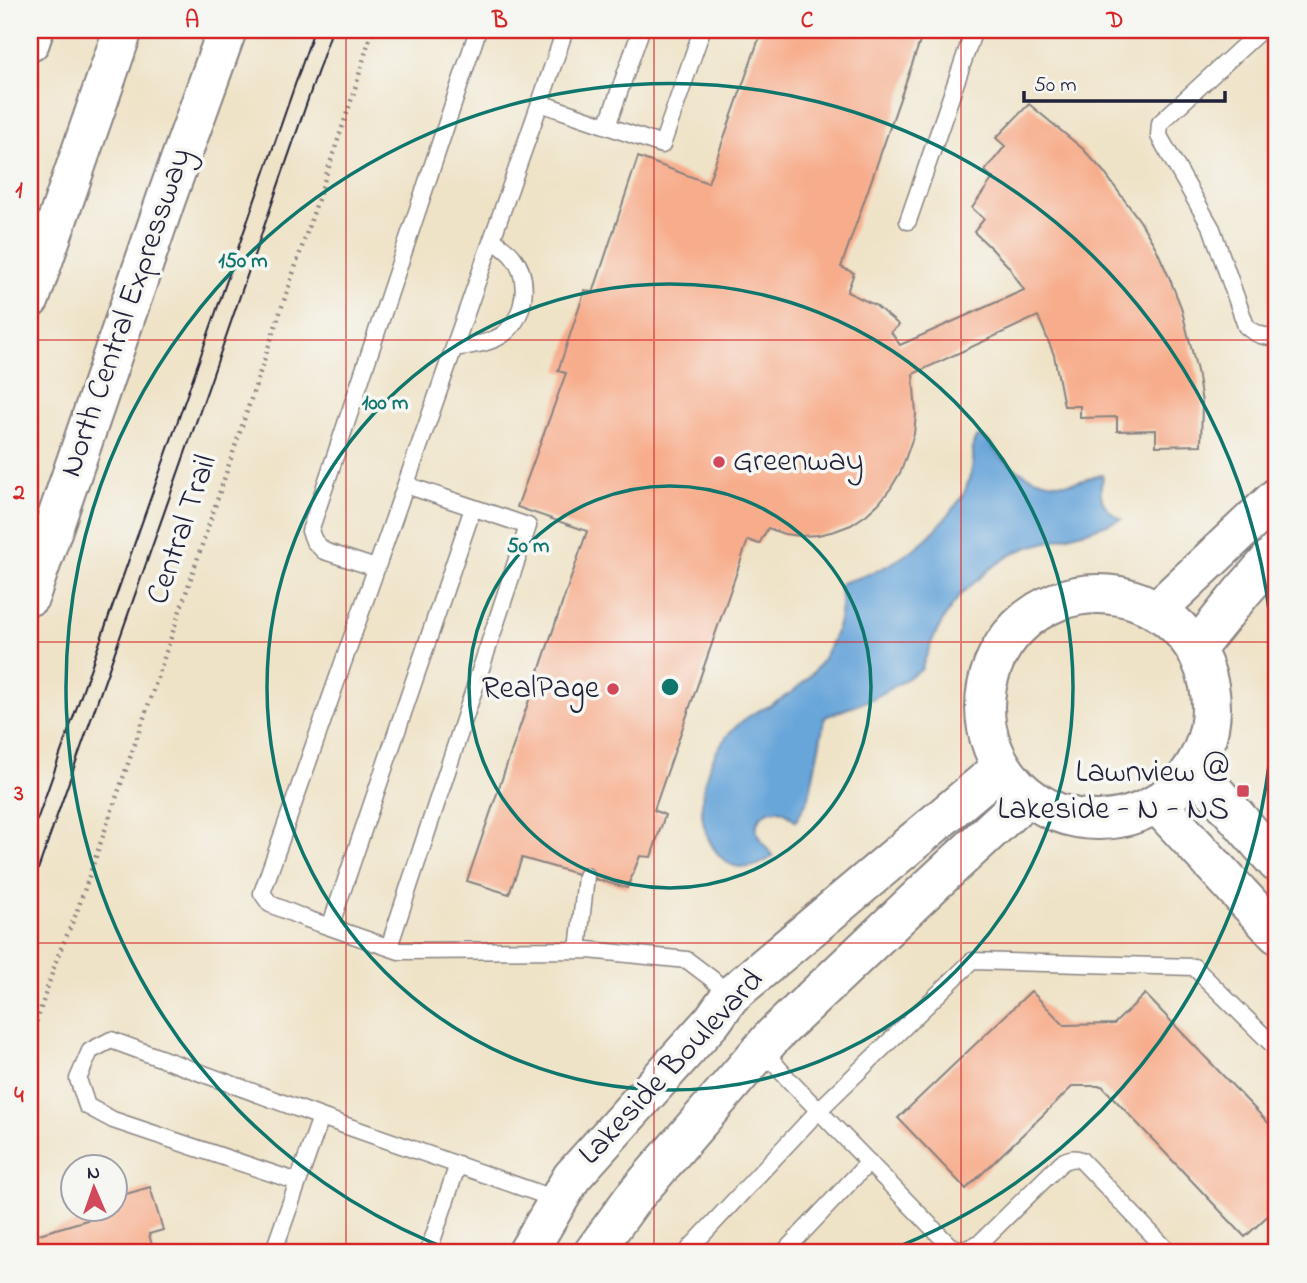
<svg xmlns="http://www.w3.org/2000/svg" width="1307" height="1283" font-family="'Indie Flower',sans-serif">
  <rect width="100%" height="100%" fill="#f6f6f2"/>
  <filter id="ink" filterUnits="userSpaceOnUse"><feTurbulence type="fractalNoise" baseFrequency=".0143" numOctaves="2"/><feDisplacementMap in="SourceGraphic" scale="14" xChannelSelector="R" yChannelSelector="G"/><feConvolveMatrix kernelMatrix="1 2 1 2 8 2 1 2 1" color-interpolation-filters="sRGB"/></filter>
  <filter id="wash" filterUnits="userSpaceOnUse"><feTurbulence type="fractalNoise" baseFrequency=".00686" numOctaves="4" result="noise"/><feDisplacementMap in="SourceGraphic" scale="28" xChannelSelector="R" yChannelSelector="G"/><feGaussianBlur stdDeviation="1.57" result="paint"/><feColorMatrix in="noise" values="0 0 0 0 0 0 0 0 0 0 0 0 0 0 0 0 0 1.4 0 .05"/><feComposite in="paint" operator="in"/></filter>
  <g filter="url(#wash)">
    <rect width="100%" height="100%" fill="#efe3c7"/>
    <path fill="#67a5d9" stroke="#44648a" stroke-width="2" d="M977,437c11,0 14,9 21,17 18,19 44,31 71,29 11,-1 22,-6 33,-8l1,3c-6,18 1,32 18,41l-31,11 -61,17 -15,6 -23,15 -31,27 -16,23 -12,23 -11,29 -47,28 -49,19 -16,80 -13,24c-5,-4 -8,-8 -14,-10 -13,-5 -28,7 -25,21 2,9 11,17 16,24 -13,10 -29,16 -45,7 -16,-11 -25,-32 -26,-51 -2,-39 18,-79 52,-99 5,-3 10,-4 15,-7 13,-7 28,-16 39,-28 16,-16 32,-48 33,-72 1,-7 -1,-14 -1,-21l1,-2c43,-11 80,-33 107,-68 6,-9 15,-16 18,-27 3,-8 6,-17 7,-26 1,-10 -3,-17 4,-25z"/>
    <g id="blocks">
      <path fill="#f7ad8c" d="M762,30h162l-83,237 13,6 -7,19 28,13 24,20 -8,7 9,13 124,-55 -16,-24 -17,-18 -17,-16 10,-13 -12,-11 21,-30 -8,-7 20,-25 -9,-8 33,-34 54,45 20,22 37,50 16,27 13,29 12,30 16,64 5,32 -1,42 -45,1v-16l-39,1v-14l-37,1v-12h-16l-10,-51 -16,-39 -125,58 3,40 -2,20 -13,37 -10,17 -12,15 -13,12 -15,10 -16,6 -17,4 -17,1 -17,-2 -16,-6 -9,16 -11,-4 -94,270 11,5 -14,42 -11,-1 -13,32 -105,-30 -13,36 -42,-13 120,-350 -70,-24 49,-134 -8,-2 27,-81 8,3 45,-136 70,26z
        M1031,991l33,34 50,-1 31,-30 132,138v75l-32,30 -143,-151h-29l-107,103 -68,-71z
        M150,1187l13,43 -14,4 5,19h-117l-5,-17 79,-23 -1,-3h6v-13z"/>
    </g>
  </g>
  <g filter="url(#ink)">
    <use href="#blocks" fill-opacity="0" stroke="#888281" stroke-width="2"/>
    <g fill="none" stroke-linecap="round" stroke-linejoin="round">
      <defs>
        <path id="lane" d="M641,30l-34,96 -67,-23 -278,790 8,11 34,14 95,33 189,-1 99,10 25,19 18,17
          M1261,30l-101,93 -1,13 53,93 34,97c10,9 18,11 31,11
          M540,103l25,-73
          M607,126l55,19 40,-115
          M908,221l66,-191
          M454,348c17,-3 38,-4 52,-16 20,-18 24,-54 7,-75 -5,-7 -14,-12 -21,-18
          M376,568l-52,-17 -10,-10 -4,-10 168,-501
          M330,927l143,-419
          M389,947l139,-421 -122,-41
          M578,950l8,-74
          M762,1049l26,30 161,166c13,7 21,4 33,-4l80,-79c7,-3 12,-5 19,-2l89,93
          M298,1182l-185,-62 -26,-14 -9,-27 12,-28 21,-11 210,77
          M273,1253l48,-136 237,83
          M428,1253l30,-89
          M687,1253l4,-6 128,-137 153,-149 222,6 83,82
          M783,1253l86,-91"/>
        <path id="secondary" d="M985 707a113 113 0 1 1 226 0a113 113 0 1 1-226 0Z
          M30,596l136,-397 61,-169
          M1157,610l120,-113
          M1196,649l46,-57 35,-40
          M1194,768l83,95
          M1157,804l120,130
          M527,1253l45,-76 141,-157 17,-24 272,-229
          M593,1253l40,-55 140,-162 162,-154 93,-86"/>
        <path id="highway" d="M30,42l4,-12
          M30,299l93,-269"/>
      </defs>
      <use href="#lane" stroke="#888281" stroke-width="19"/>
      <use href="#secondary" stroke="#888281" stroke-width="42"/>
      <use href="#highway" stroke="#888281" stroke-width="42"/>
      <path stroke="#888281" stroke-width="4.5" stroke-dasharray="2 5" stroke-linecap="butt" d="M30,1042l27,-84 19,-44 74,-214 204,-608 18,-62"/>
      <use href="#lane" stroke="#fff" stroke-width="16"/>
      <use href="#secondary" stroke="#fff" stroke-width="38"/>
      <use href="#highway" stroke="#fff" stroke-width="38"/>
      <path stroke="#22223b" stroke-width="2" d="M30,840l165,-468 119,-342
        M30,892l182,-515 120,-347"/>
    </g>
  </g>
  <path fill="none" stroke="#d62828" stroke-width="2" stroke-opacity="0.55" d="M346,30v1223M654,30v1223M961,30v1223M30,340h1247M30,642h1247M30,943h1247"/>
  <g fill="none" stroke="#0f766e" stroke-width="3.5">
    <circle cx="670" cy="687" r="201"/>
    <circle cx="670" cy="687" r="403"/>
    <path d="M458 1253A604 604 0 1 1 882 1253"/>
  </g>
  <g fill="#d1495b" stroke="#f6f6f2" stroke-width="2.5">
    <circle cx="719" cy="462" r="7"/>
    <circle cx="613" cy="689" r="7"/>
    <rect x="1236" y="784" width="14" height="14" rx="3.5"/>
  </g>
  <g text-anchor="middle" dominant-baseline="central" stroke-width="7" stroke-linejoin="round" paint-order="stroke">
    <g font-size="32" fill="#22223b" stroke="#f6f6f2">
      <text transform="translate(127 313) rotate(-71)">North Central Expressway</text>
      <text transform="translate(183 530) rotate(-71)">Central Trail</text>
      <text transform="translate(672 1068) rotate(-47)">Lakeside Boulevard</text>
    </g>
    <g font-size="32" fill="#22223b" stroke="#f6f6f2" text-anchor="end">
      <text x="733" y="462" text-anchor="start">Greenway</text>
      <text x="599" y="689">RealPage</text>
      <text x="1229" y="773">Lawnview @<tspan x="1229" dy="37">Lakeside - N - NS</tspan></text>
    </g>
  </g>
  <circle cx="670" cy="687" r="10" fill="#0f766e" stroke="#f6f6f2" stroke-width="3.5"/>
  <g font-size="21" text-anchor="middle" font-weight="bold" fill="#0f766e" stroke="#f6f6f2" stroke-width="7" stroke-linejoin="round" paint-order="stroke">
    <text x="243" y="267">150 m</text>
    <text x="385" y="409">100 m</text>
    <text x="528" y="552">50 m</text>
  </g>
  <rect width="1307" height="1283" fill="none" stroke="#f6f6f2" stroke-width="77"/>
  <g transform="translate(94 1188) rotate(358)"><circle r="33" fill="#f6f6f2" stroke="#a1a1a9" stroke-width="2"/>
  <path d="M0-5L12 26L0 18L-12 26Z" fill="#d1495b"/>
  <text y="-10" font-size="19" font-weight="bold" text-anchor="middle" fill="#22223b">N</text>
  </g>
  <path d="M1024 91v10h201v-10" fill="none" stroke="#22223b" stroke-width="3.5"/>
  <text x="1034" y="91" font-size="21" fill="#22223b" stroke="#f6f6f2" stroke-width="5" paint-order="stroke">50 m</text>
  <rect x="38" y="38" width="1230" height="1206" fill="none" stroke="#d62828" stroke-width="2.5"/>
  <g font-size="23" text-anchor="middle" font-weight="bold" fill="#d62828">
    <text x="192" y="27">A</text>
    <text x="500" y="27">B</text>
    <text x="807" y="27">C</text>
    <text x="1115" y="27">D</text>
    <text x="19" y="197">1</text>
    <text x="19" y="499">2</text>
    <text x="19" y="800">3</text>
    <text x="19" y="1102">4</text>
  </g>
</svg>
